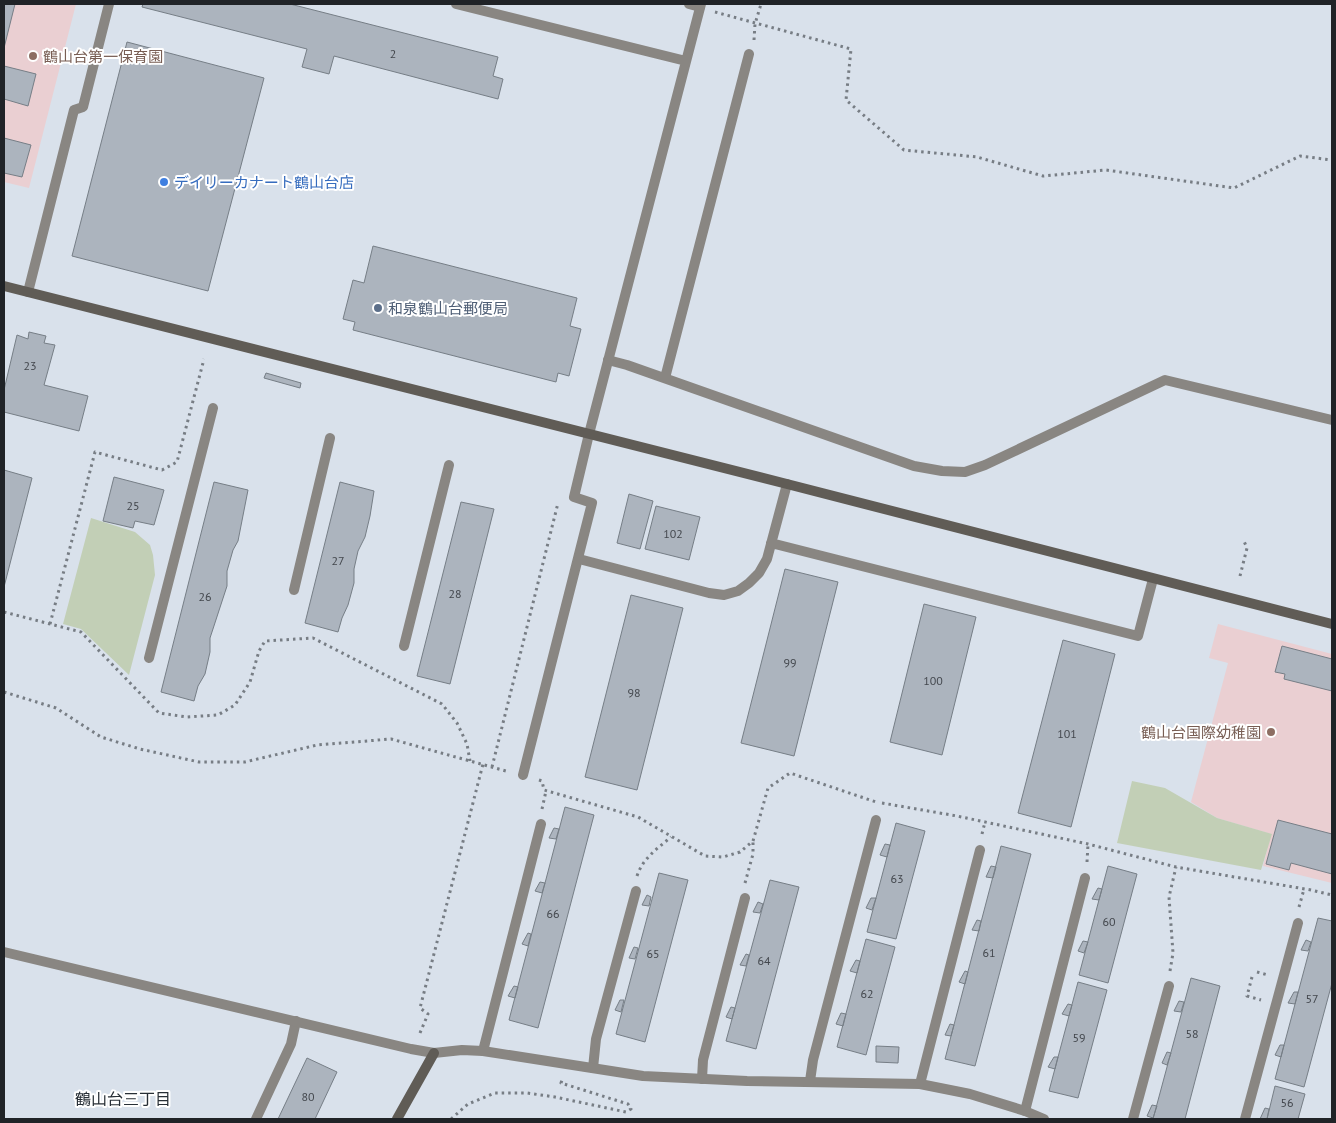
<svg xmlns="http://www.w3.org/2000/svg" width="1336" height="1123" font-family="'PT Sans','Noto Sans JP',sans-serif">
  <rect width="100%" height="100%" fill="#d9e1eb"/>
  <path fill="#eacfd2" d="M4,4h72l-47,184 -25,-6z
    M1218,624l114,30v229l-69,-17 8,-32 -54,-16 -26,-16 37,-139 -19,-5z"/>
  <path fill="#c2cfb6" d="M91,518l44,14 15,13 3,10 2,20 -26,100 -48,-46 -18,-5z
    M1132,781l33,7 52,30 55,16 -11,36 -144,-27z"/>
  <path fill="#acb4be" stroke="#767e86" d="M4,4h11l-11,44z
    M143,4h147l208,53 -5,19 10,3 -5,20 -164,-43 -5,18 -27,-7 5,-18 -165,-42z
    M127,42l137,36 -56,213 -136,-35z
    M4,66l32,8 -8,32 -24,-7z
    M4,138l27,7 -9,32 -18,-4z
    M373,246l204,52 -7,28 11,3 -12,47 -11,-3 -2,9 -203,-52 2,-8 -12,-3 10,-39 11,3z
    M29,332l17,4 -2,7 11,2 -11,40 44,11 -9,35 -75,-19v-22l13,-55 11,4z
    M266,373l35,10 -1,5 -36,-10z
    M4,470l28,8 -28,109z
    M114,477l50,13 -10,35 -19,-4 -2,7 -30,-7z
    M214,482l34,8 -10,51 -5,9 -6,21v15l-17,52v14l-5,22 -7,12 -4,15 -33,-9z
    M340,482l34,9 -4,25 -5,21 -7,14 -4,18v14l-6,22 -6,13 -4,14 -33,-9z
    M629,494l24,7 -13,48 -23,-6z
    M461,502l33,7 -44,175 -33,-8z
    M656,506l44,11 -11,43 -44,-11z
    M785,569l53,13 -44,174 -53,-13z
    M631,595l52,13 -46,182 -52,-13z
    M924,604l52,13 -34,138 -52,-13z
    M1063,640l52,14 -44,173 -53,-14z
    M1282,646l50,13v32l-48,-12 1,-5 -10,-2z
    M565,807l29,8 -56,213 -29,-8z
    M1278,820l54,14v40l-41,-11 -2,7 -23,-6z
    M896,823l29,8 -29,108 -29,-7z
    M554,828l5,1 -3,10 -7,-1z
    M885,844l5,1 -3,12 -7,-2z
    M1001,846l30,8 -56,212 -30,-7z
    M991,866l5,1 -3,11 -7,-1z
    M1108,866l29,8 -29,109 -29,-8z
    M659,873l29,7 -43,162 -29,-8z
    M770,880l29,7 -43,162 -30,-8z
    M540,882l5,1 -3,10 -7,-2z
    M1098,888l4,1 -3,11 -7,-1z
    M647,895l4,2 -2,9 -7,-1z
    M871,898h5l-4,12 -6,-2z
    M758,902l5,2 -3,9 -7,-1z
    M1318,918l14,3v62l-28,104 -29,-8z
    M977,920l4,1 -2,10 -7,-1z
    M528,933l3,1 -3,12 -6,-2z
    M866,939l29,8 -29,108 -29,-8z
    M1306,940l5,2 -3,9 -7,-1z
    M1083,941l5,1 -4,11 -6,-2z
    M634,947l4,1 -3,11 -6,-1z
    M746,954l3,1 -3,11 -6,-1z
    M856,960l4,1 -3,12 -7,-2z
    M965,971l3,1 -3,12 -6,-2z
    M1191,978l29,8 -35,133h-32z
    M1078,982l29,8 -29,108 -29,-7z
    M514,986l4,1 -3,11 -7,-2z
    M1294,992h4l-3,12 -7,-1z
    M620,1000h4l-3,12 -6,-2z
    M1179,1001l5,1 -3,10 -7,-1z
    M1068,1004l4,1 -3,11 -7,-2z
    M731,1007l4,1 -3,11 -6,-2z
    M841,1013l5,1 -3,12 -7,-2z
    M950,1024l4,1 -3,11 -6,-1z
    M1280,1045h4l-3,12 -6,-2z
    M876,1046l23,1 -1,16 -22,-1z
    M1167,1052l4,1 -4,12 -5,-2z
    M1054,1057h4l-3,12 -7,-2z
    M307,1058l30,14 -22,47h-37z
    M1275,1086l30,8 -7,25h-31z
    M1152,1105l5,1 -4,12 -6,-2z
    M1265,1108l4,1 -2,10h-7z"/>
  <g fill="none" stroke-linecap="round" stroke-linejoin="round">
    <path stroke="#777d84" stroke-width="3" stroke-dasharray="2.5 4" stroke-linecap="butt" d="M715,12l136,37 -5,51 58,50 73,7 66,19 63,-6 128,18 66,-32 32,4
      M754,40l1,-16 6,-20
      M1240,576l7,-28 -4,-9
      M4,612l77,20 78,81 28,4 31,-2 17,-10 15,-23 9,-31 6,-10 48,-3 129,66 15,19 10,21 3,17
      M50,624l45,-172 67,18 15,-8 27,-103
      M4,692l52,16 45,29 39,12 59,13h46l72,-17 74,-6 115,32
      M492,767l66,-264
      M539,780l3,1 2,9 94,27 67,39 18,1 17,-5 13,-11 15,-53 22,-15 86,29
      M882,803l75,13 131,28 88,23 135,23 21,5
      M542,809l4,-18
      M982,834l3,-12
      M1087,862l1,-18
      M637,876c6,-18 20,-27 34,-39
      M745,883l8,-29v-13
      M1299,907l5,-18
      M1170,971l3,-18 -4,-56 7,-30
      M1257,972l11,3
      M1252,977l-5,19 14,4
      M420,1033l8,-19 -8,-6 63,-244
      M451,1119l17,-15 27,-11h32l28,4 71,15 5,-3 -3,-5 -67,-21 1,-3"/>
    <path stroke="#898682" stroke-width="10" d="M689,4l11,3
      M608,360l19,5 287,101 28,5 23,1 20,-7 180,-85 167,40
      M665,378l84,-324
      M771,543l367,93 15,-57
      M579,559l130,34 15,2 14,-4 11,-8 10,-10 8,-14 20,-75
      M294,590l36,-152
      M404,646l45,-181
      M149,658l64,-250
      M523,775l69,-272 -18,-6 15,-63
      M483,1051l58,-227
      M593,1068l3,-29 40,-148
      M702,1079l1,-19 42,-162
      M810,1081l3,-21 63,-240
      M920,1084l60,-234
      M1025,1111l60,-233
      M256,1119l35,-75 5,-23
      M1133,1119l36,-133
      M1245,1119l53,-196"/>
    <path stroke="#898682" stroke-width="10" d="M456,4l230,57
      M28,292l46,-182 9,-3 26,-103
      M589,434l112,-430
      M4,952l407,97 23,4 28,-3 21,1 160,25 104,5 173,3 50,10 55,17 19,8"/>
    <path stroke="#605c56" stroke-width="10" d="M4,286l783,198 545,140
      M397,1119l37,-66"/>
  </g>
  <g fill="#8d6e63" stroke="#fff" stroke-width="2">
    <circle cx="33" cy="56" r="5"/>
    <circle cx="1271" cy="732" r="5"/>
  </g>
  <circle fill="#3f7fe0" stroke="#fff" stroke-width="2" cx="164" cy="182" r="5"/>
  <circle fill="#5c6f8a" stroke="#fff" stroke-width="2" cx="378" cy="308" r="5"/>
  <g text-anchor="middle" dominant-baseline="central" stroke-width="4" stroke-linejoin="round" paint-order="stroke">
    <g font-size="12" fill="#43474d">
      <text x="393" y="53">2</text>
      <text x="30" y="365">23</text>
      <text x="133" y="505">25</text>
      <text x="673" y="533">102</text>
      <text x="338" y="560">27</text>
      <text x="455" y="593">28</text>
      <text x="205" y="596">26</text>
      <text x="790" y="662">99</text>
      <text x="933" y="680">100</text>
      <text x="634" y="692">98</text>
      <text x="1067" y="733">101</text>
      <text x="897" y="878">63</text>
      <text x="553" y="913">66</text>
      <text x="1109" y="921">60</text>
      <text x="989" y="952">61</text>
      <text x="653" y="953">65</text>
      <text x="764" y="960">64</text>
      <text x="867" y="993">62</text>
      <text x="1312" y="998">57</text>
      <text x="1192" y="1033">58</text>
      <text x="1079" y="1037">59</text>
      <text x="308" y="1096">80</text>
      <text x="1287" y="1102">56</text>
    </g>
    <g font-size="15" fill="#785e54" stroke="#fff" text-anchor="start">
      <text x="43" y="56">鶴山台第一保育園</text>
      <text x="1261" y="732" text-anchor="end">鶴山台国際幼稚園</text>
    </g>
    <g font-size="15" fill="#366cbe" stroke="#fff" text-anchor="start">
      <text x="174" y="182">デイリーカナート鶴山台店</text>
    </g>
    <g font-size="15" fill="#4e5e75" stroke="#fff" text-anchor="start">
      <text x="388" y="308">和泉鶴山台郵便局</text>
    </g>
    <g font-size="16" fill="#282f36" stroke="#fff">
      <text x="123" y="1099">鶴山台三丁目</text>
    </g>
  </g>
  <rect width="1336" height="1123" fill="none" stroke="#202327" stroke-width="10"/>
</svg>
